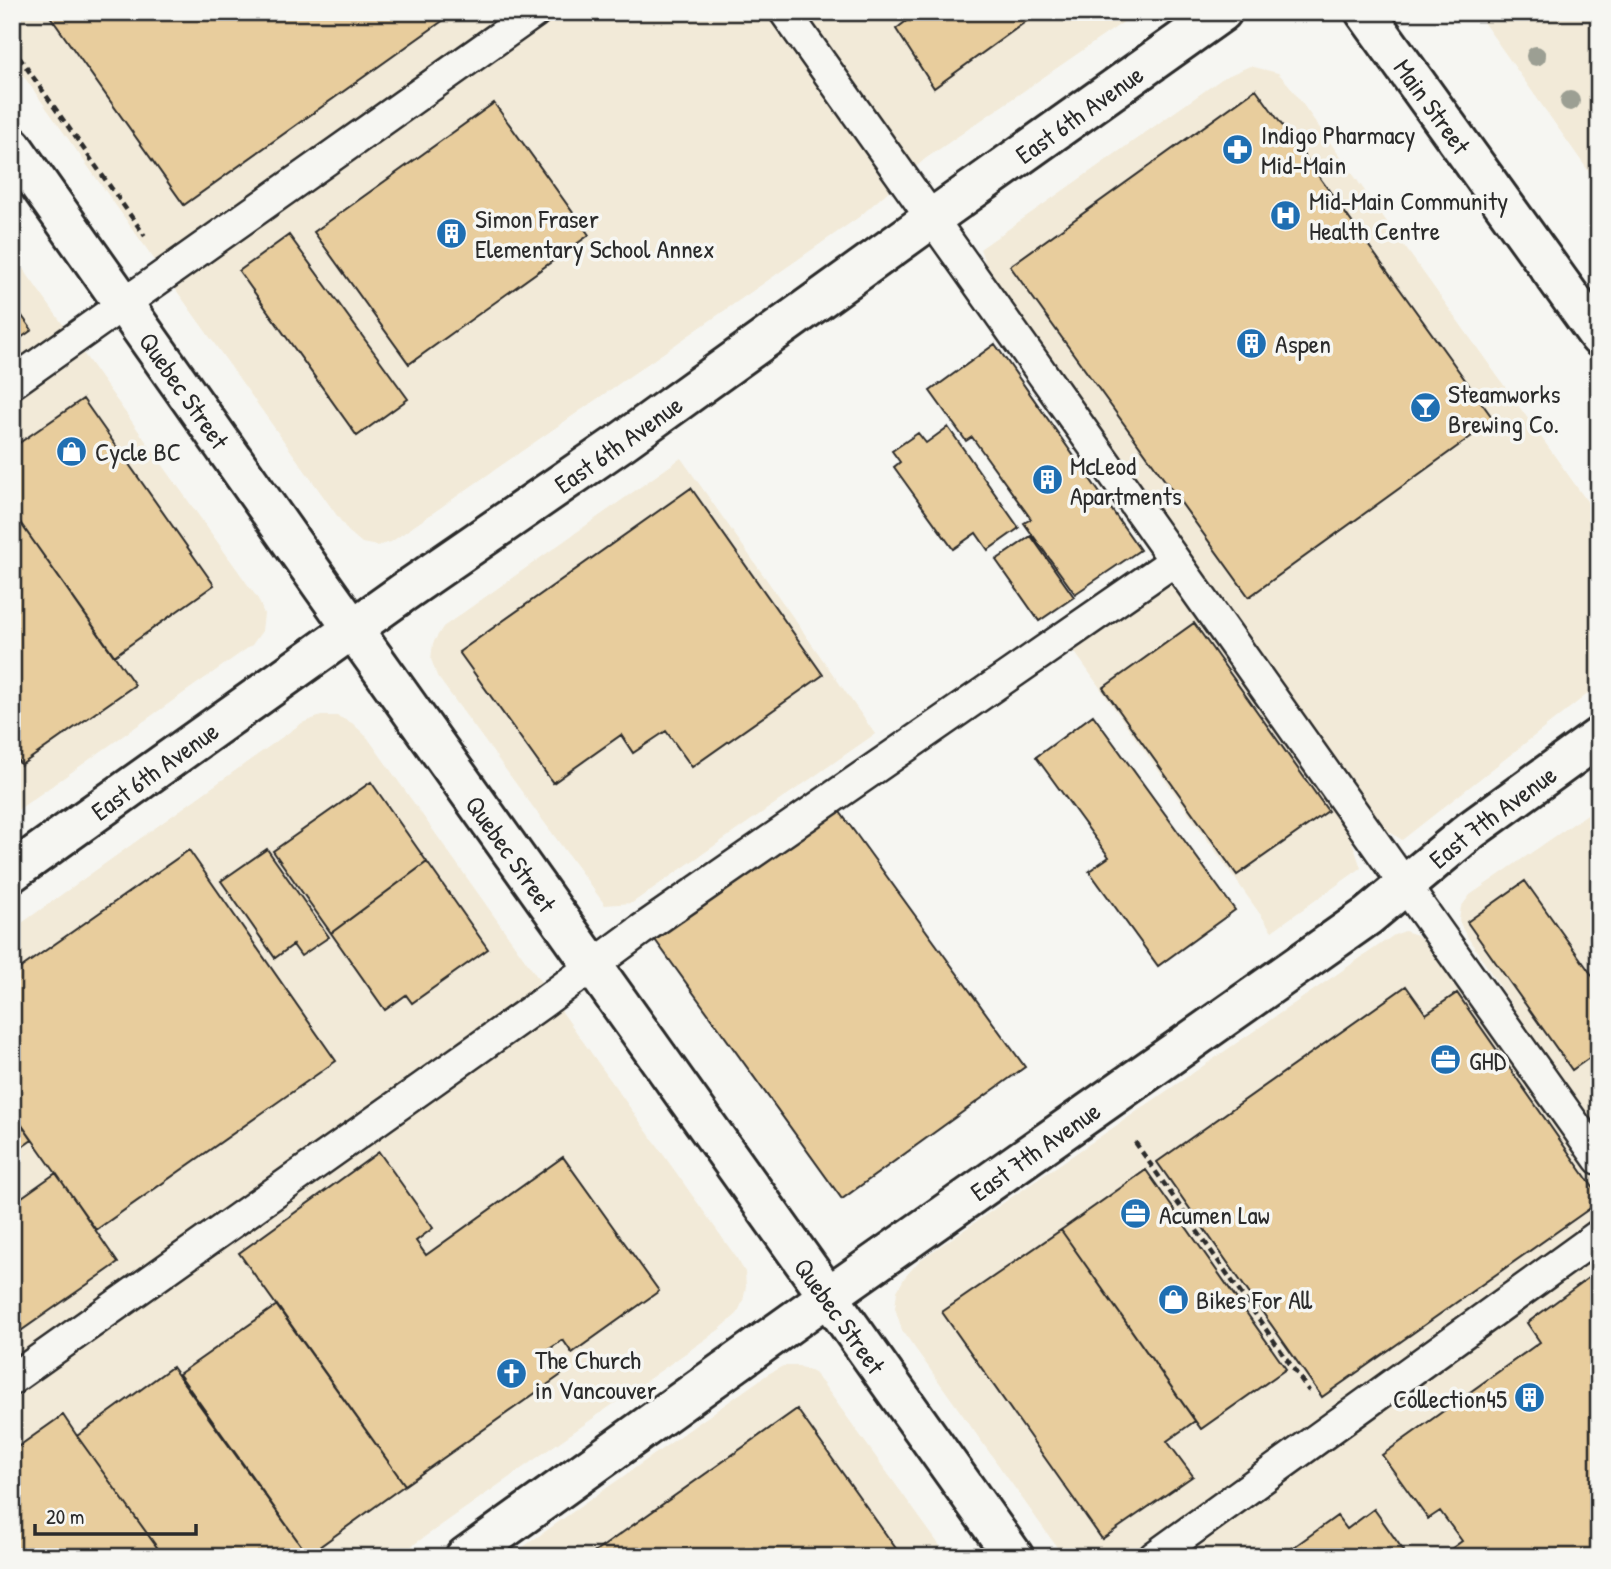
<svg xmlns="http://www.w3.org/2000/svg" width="1611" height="1569" font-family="'Patrick Hand',sans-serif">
  <rect width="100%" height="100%" fill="#f6f6f2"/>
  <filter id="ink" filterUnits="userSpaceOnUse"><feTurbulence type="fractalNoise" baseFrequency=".0143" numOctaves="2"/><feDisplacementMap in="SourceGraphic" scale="14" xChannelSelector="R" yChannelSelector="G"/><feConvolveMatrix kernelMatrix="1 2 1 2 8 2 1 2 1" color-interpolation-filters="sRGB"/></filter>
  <g filter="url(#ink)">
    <path fill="#f2ead8" d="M12,12h1126l-213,147 -66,58 -468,325 -14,4 -15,-3 -14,-12 -336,-471z
      M1476,12h123v174z
      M1250,66l28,7 11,12 310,433v167l-197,155 -37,-24 -375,-540 -10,-27 243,-171z
      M12,253l246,346 6,15 -2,17 -10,14 -240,169z
      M681,458l194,276 -243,169 -27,2 -168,-229 -6,-17 2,-16 10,-16z
      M1166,576l184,259 11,33 -89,63 -203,-287z
      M321,716h16l15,7 15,14 369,520 9,15 1,15 -3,14 -6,13 -17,15 -324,228h-384v-627l290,-207z
      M1599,806v326l-43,-59 -93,-143 -4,-10 2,-13 9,-12z
      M1405,931l12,4 11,10 171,239v373h-535l-162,-227 -7,-22 2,-17 8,-14 15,-17 474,-325z
      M783,1366h16l15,7 10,12 124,172h-439l259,-183z"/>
    <path fill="#e8cd9d" stroke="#2b2b2b" stroke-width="2" d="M47,12h408l-271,193z
      M918,12h121l-105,76 -38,-59z
      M1256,89l238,331 -245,177 -239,-331z
      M494,103l95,132 -180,129 -95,-132z
      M289,235l119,164 -51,37 -118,-165z
      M12,302l20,28 -20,14z
      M995,344l145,206 -65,44 -51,-71 7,-4 -59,-82 -6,4 -36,-50z
      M83,399l131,186 -100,71 -102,-145v-63z
      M948,427l71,101 -31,22 -12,-17 -23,16 -59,-82 6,-5 -8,-11 26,-18 8,10z
      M691,488l132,187 -131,92 -26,-36 -33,22 -12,-18 -68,48 -94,-131z
      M12,511l123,174 -114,80 -9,-13z
      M1031,536l43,61 -35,24 -43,-61z
      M1194,623l134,188 -91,64 -134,-187z
      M1093,715l142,195 -77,56 -69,-95 20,-14 -73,-100z
      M371,782l56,80 -96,71 -58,-82z
      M835,805l190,262 -183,132 -189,-262z
      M267,849l62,88 -28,19 -8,-11 -18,13 -54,-77z
      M189,850l147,211 -240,169 -84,-119v-137z
      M427,862l61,87 -76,54 -6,-8 -21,15 -54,-77z
      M1525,881l74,104v66l-27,19 -105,-148z
      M1406,986l20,28 31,-21 142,203v6l-277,195 -165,-235z
      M12,1111l20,29 -20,14z
      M379,1152l54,76 -17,13 10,14 137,-98 96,134 -87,62 -9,-13 -18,12 16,23 -156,110 -166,-232z
      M1146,1170l140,199 -85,60 -140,-199z
      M56,1173l62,90 -106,74v-133z
      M1061,1230l134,191 -28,20 26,35 -91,63 -160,-227z
      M1599,1270v287h-153l-2,-3 18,-13 -22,-30 -12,8 -46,-64 158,-113 -13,-19z
      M277,1305l128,180 -97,70 -129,-181z
      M172,1367l136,188 -3,2h-141l-87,-121z
      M797,1409l105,148h-314z
      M63,1415l14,21 87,121h-152v-106z
      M1374,1509l34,48h-128l57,-41 10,13z"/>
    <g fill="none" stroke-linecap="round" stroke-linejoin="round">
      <defs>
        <path id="lane" d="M785,12c272,382 543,764 814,1147
          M12,383l523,-371
          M12,1379l530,-376 99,-73 533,-369
          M1154,1557l445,-322"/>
        <g id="street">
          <path id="s1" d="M12,146c105,147 207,294 311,441 229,324 458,648 691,970"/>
          <path id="s2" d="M12,872l392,-280 219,-151 308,-222 291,-207"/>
        </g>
        <g id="secondary">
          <path id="s3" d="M465,1557l362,-260 541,-381 103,-86 128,-93"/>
        </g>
        <g id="primary">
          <path id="s4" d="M1365,12l234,325"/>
        </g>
      </defs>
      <use href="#lane" stroke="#2b2b2b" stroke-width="35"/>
      <use href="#street" stroke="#2b2b2b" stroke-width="44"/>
      <use href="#secondary" stroke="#2b2b2b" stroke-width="44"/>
      <use href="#primary" stroke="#2b2b2b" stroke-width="44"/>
      <path stroke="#2b2b2b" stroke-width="4.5" stroke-dasharray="7 5" stroke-linecap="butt" d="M12,47l133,189
        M1135,1142l174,249"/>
      <use href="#lane" stroke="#f6f6f2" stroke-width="30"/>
      <use href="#street" stroke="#f6f6f2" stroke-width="38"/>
      <use href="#secondary" stroke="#f6f6f2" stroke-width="38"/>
      <use href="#primary" stroke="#f6f6f2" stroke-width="38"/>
    </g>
    <g fill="#9c9f93">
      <circle cx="1536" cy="56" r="10"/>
      <circle cx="1570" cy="101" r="10"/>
    </g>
  </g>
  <defs>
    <symbol id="pharmacy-disc" viewBox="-11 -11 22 22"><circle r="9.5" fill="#1f6fb2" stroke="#f6f6f2"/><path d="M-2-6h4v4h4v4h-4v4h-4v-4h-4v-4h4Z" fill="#fff"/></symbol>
    <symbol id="hospital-disc" viewBox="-11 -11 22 22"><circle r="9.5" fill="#1f6fb2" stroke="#f6f6f2"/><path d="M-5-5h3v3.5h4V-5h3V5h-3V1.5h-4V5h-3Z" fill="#fff"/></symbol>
    <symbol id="building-disc" viewBox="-11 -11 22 22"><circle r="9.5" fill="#1f6fb2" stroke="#f6f6f2"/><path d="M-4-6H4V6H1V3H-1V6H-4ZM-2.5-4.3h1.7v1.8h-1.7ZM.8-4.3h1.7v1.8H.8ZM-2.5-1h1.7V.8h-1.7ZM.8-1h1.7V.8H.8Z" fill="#fff"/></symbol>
    <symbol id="bar-disc" viewBox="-11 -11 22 22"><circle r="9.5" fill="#1f6fb2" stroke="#f6f6f2"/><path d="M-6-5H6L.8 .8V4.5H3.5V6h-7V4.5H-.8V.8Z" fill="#fff"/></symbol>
    <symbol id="shop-disc" viewBox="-11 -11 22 22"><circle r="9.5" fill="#1f6fb2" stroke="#f6f6f2"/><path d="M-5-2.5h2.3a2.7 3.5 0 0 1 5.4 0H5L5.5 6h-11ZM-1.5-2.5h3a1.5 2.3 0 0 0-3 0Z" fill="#fff"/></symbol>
    <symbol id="office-disc" viewBox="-11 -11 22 22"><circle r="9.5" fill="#1f6fb2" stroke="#f6f6f2"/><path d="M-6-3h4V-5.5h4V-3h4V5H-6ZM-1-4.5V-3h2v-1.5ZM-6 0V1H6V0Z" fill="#fff"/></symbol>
    <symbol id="church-disc" viewBox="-11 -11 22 22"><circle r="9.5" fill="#1f6fb2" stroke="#f6f6f2"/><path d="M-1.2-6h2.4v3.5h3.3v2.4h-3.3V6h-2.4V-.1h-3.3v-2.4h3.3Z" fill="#fff"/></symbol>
  </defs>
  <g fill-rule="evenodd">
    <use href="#pharmacy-disc" x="1220" y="132" width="35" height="35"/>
    <use href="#hospital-disc" x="1268" y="198" width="35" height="35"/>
    <use href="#building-disc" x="434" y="216" width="35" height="35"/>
    <use href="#building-disc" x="1234" y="326" width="35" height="35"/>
    <use href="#bar-disc" x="1408" y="390" width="35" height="35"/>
    <use href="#shop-disc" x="54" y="434" width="35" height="35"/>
    <use href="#building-disc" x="1030" y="462" width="35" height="35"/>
    <use href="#office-disc" x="1428" y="1042" width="35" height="35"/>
    <use href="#office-disc" x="1118" y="1196" width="35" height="35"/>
    <use href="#shop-disc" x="1156" y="1282" width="35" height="35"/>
    <use href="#church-disc" x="494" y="1356" width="35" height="35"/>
    <use href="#building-disc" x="1512" y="1380" width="35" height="35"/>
  </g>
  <g text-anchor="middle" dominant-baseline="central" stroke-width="7" stroke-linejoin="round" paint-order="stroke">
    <g font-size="26" fill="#2b2b2b" stroke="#f6f6f2">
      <text stroke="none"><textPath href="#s4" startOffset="116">Main Street</textPath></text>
      <text stroke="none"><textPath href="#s2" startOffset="1309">East 6th Avenue</textPath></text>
      <text stroke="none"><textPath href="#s1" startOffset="299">Quebec Street</textPath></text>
      <text stroke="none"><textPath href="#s2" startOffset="742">East 6th Avenue</textPath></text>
      <text stroke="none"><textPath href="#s2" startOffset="175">East 6th Avenue</textPath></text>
      <text stroke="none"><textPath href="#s3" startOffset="1267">East 7th Avenue</textPath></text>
      <text stroke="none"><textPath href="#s1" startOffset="866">Quebec Street</textPath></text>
      <text stroke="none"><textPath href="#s3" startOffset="700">East 7th Avenue</textPath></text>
      <text stroke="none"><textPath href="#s1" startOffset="1433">Quebec Street</textPath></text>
    </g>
    <g font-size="26" fill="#2b2b2b" stroke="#f6f6f2" text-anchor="start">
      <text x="1261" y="134">Indigo Pharmacy<tspan x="1261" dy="30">Mid-Main</tspan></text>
      <text x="1309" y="200">Mid-Main Community<tspan x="1309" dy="30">Health Centre</tspan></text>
      <text x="475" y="218">Simon Fraser<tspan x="475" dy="30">Elementary School Annex</tspan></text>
      <text x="1275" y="343">Aspen</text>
      <text x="1448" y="393">Steamworks<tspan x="1448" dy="30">Brewing Co.</tspan></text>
      <text x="95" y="451">Cycle BC</text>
      <text x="1070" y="465">McLeod<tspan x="1070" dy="30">Apartments</tspan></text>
      <text x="1469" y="1060">GHD</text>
      <text x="1159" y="1214">Acumen Law</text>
      <text x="1196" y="1299">Bikes For All</text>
      <text x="535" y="1359">The Church<tspan x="535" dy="30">in Vancouver</tspan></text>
      <text x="1507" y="1398" text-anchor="end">Collection45</text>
    </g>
  </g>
  <rect width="1611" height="1569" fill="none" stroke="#f6f6f2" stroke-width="42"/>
  <rect x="21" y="21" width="1569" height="1527" fill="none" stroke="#2b2b2b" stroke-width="2.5" filter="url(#ink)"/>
  <path d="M35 1524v10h161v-10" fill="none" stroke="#2b2b2b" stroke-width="3.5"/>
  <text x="46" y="1524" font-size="21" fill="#2b2b2b" stroke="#f6f6f2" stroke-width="5" paint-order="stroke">20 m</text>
</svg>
